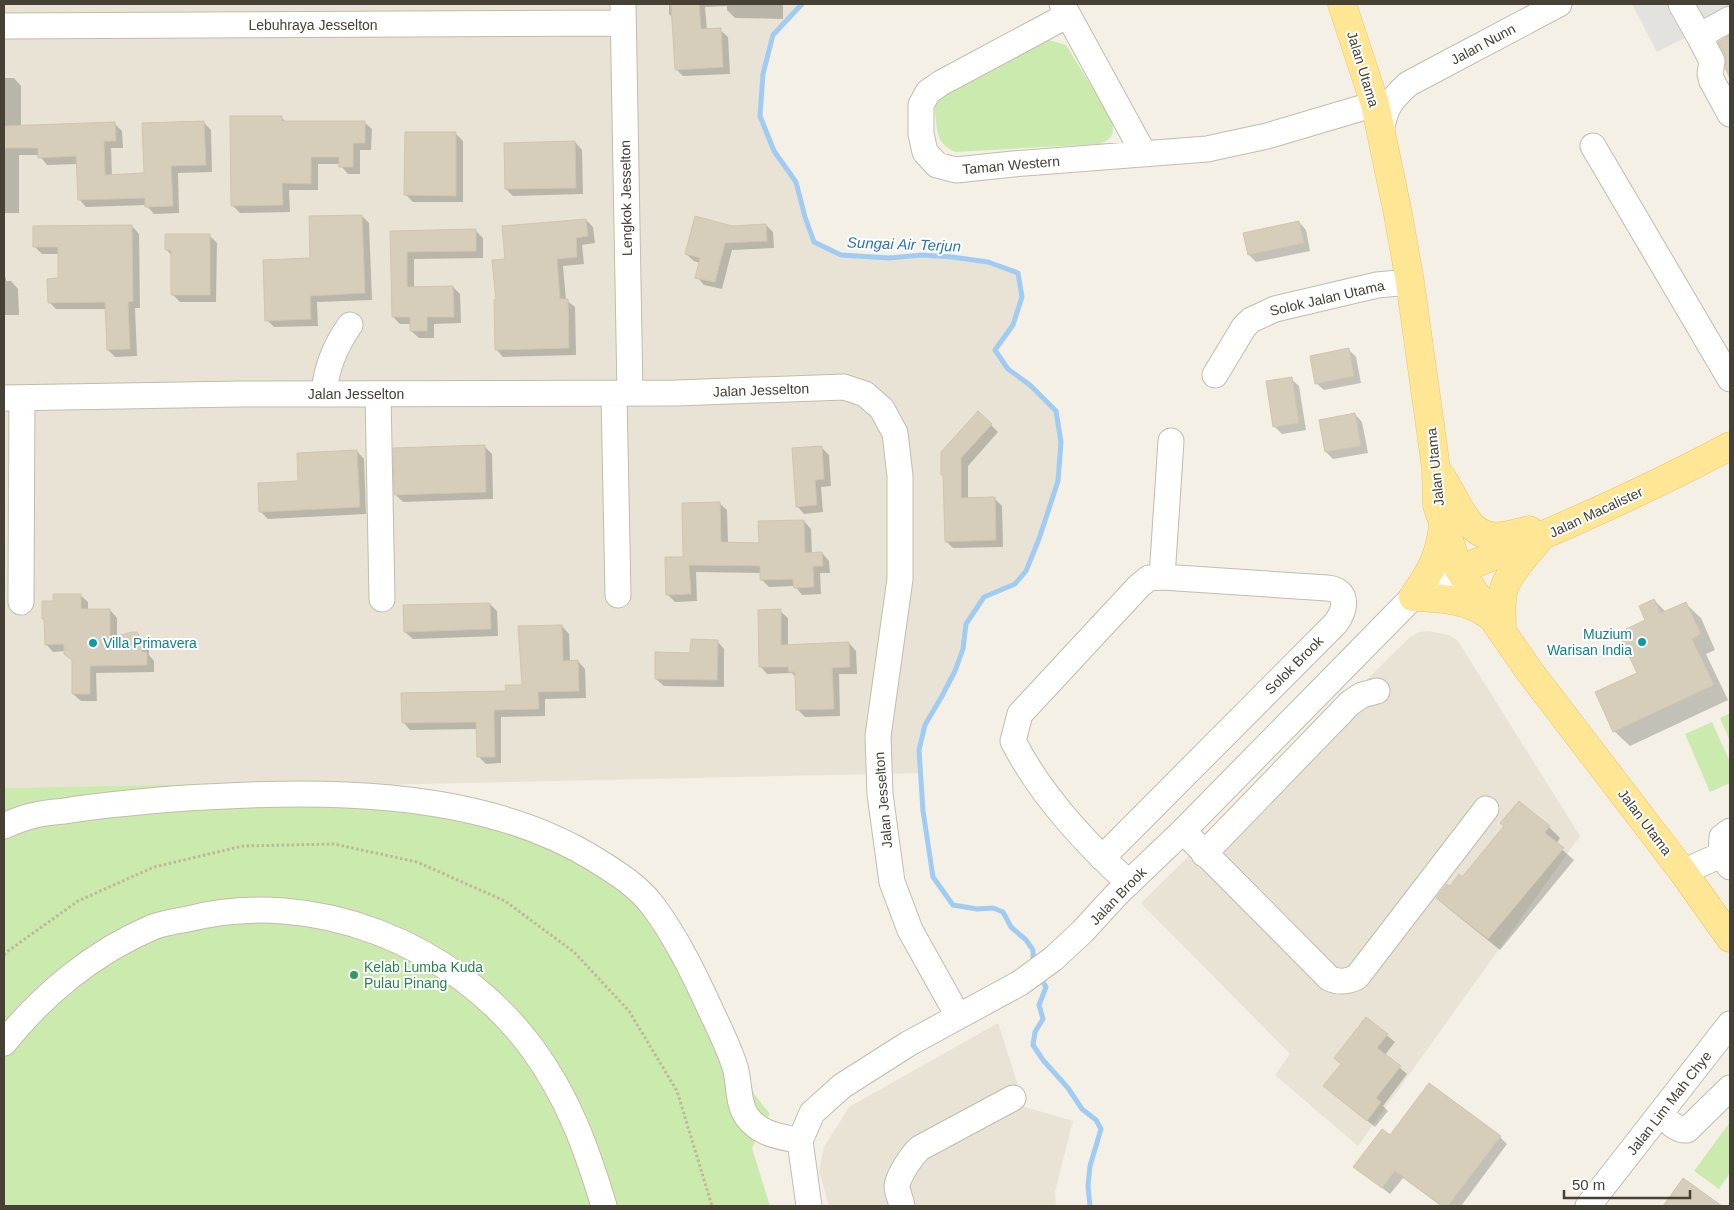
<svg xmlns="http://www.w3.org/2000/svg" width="1734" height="1210" font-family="Helvetica,sans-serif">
  <rect width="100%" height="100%" fill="#f4f0e6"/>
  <path fill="#e8e3d4" d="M4,4h798l-29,31 -10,39 -3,42 14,35 22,31 9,35 9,25 27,13 48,3 33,-3 30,2 36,5 30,11 4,24 -9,28 -18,25 13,19 22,16 26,26 5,31 -3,39 -19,58 -13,32 -11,13 -31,13 -18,27 -3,25 -8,22 -13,25 -17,29 -6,25 2,23 -545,12 -116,-2 -256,5z
    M1429,631l20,4 9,6 122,195 -222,310 -83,-71 15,-21 -149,-151 269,-266 9,-5z
    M998,1023l27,84 48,14 -18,71 1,14h-227l-10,-35 5,-24 25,-40z"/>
  <path fill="#cbeaad" d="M1049,40l17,5 45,73c4,14 3,21 -12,26l-144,8c-15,-7 -18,-16 -19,-31 0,-4 -1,-9 -1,-12 2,-8 9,-14 14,-20l91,-47z
    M1730,713v28l-10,-23z
    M1712,722l18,40v21l-20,9 -25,-58z
    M260,783l226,21 45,12 51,20 35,22 28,22 22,26 73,138 14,50 16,20 -18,34 18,58h-766v-418z
    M1730,1122v51l-11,16 -25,-18z"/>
  <path fill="#e4e2de" d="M1632,4h98v11l-73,37z"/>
  <path fill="#0003" d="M669,4h114v15l-48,-1 -8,-8v-4l-22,1 2,23h13l8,7 2,37 -47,2 -7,-7 -3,-51 -4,-4z
    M4,78h10l7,8v41l94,-3 7,7 1,17h-12l1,28 33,-2 58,-52 8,8 1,42 -34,1 1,40 -25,1 -8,-9 -60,2 -7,-8 -1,-35 -31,1 -8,-10h-20v58h-15z
    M281,117l5,5h78l8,7 -1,21h-11v24h-12l-7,-8v-2h-23v26h-29l1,22 -50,1 -8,-8z
    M456,134l7,7v61h-50l-8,-8z
    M575,142l7,8 1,44 -70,2 -7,-7z
    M362,216l7,7 3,77 -55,2 1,24 -44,1 -7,-7 44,-60z
    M586,220l7,7 2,16 -13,2 2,19 -21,2 3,34 9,7 1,48 -73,2 -7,-8 1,-47 9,-42z
    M1299,222l7,8 4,21 -54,11 -7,-7z
    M766,225l7,7 1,16 -42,2 -10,39 -18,-4 -7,-8 3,-14 -6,-2 -8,-7 46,-27z
    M132,226l7,8 1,74h-5l2,48 -22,1 -7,-7 -2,-41h-50l-7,-7 11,-22 -1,-26h-17l-7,-7z
    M475,230l8,8v20l-69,1v29l39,-1 7,7 1,29 -27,1v14h-15l-8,-7v-7h-11l-7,-7 -2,-85z
    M209,235l8,8 -1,59h-36l-8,-8v-38l-6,-7z
    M4,276l2,2v3h5l7,8 1,26h-15z
    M1348,349l8,8 5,26 -37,7 -8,-7z
    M1291,379l8,7 7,44 -24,4 -8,-8z
    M1355,414l7,8 6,31 -35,6 -7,-7z
    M991,425l7,7 -30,34v33l26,-1 8,8 1,41 -50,1 -7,-7 -2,-65z
    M484,446l8,8 1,45 -90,3 -7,-7z
    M821,447l8,8 2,31 -10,1 2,25 -19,2 -7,-8z
    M357,451l7,8 2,55 -98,5 -8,-8 39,-29z
    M719,503l8,7 1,33 32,1 44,-23 7,8 1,25 10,-1 7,8 1,12h-10l1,21 -19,1 -7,-9 -26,1 -8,-8v-6l-65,-1 1,29 -22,1 -8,-8 18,-36z
    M80,595l8,7v8h22l7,8v19l19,-3 13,15v6l5,6v11l-58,1 1,28h-16l-8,-7v-33l-8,-10 -12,1 -7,-8v-23l-3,-2 11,-17z
    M1654,600l12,12 19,-9 16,15 14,32 -9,4 22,46 -98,46 -16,-15 24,-57 9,-53z
    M490,604l7,7 1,25 -85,3 -8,-7z
    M780,611l8,7v28l61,-3 7,8 1,23h-18l1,42 -35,1 -8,-8 -1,-31 -4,-5 -25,1 -7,-8z
    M562,626l7,8 1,28 8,-1 7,8 1,29 -41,1v17l-44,1v46l-15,1 -8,-8v-27l-68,1 -7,-8 120,-36z
    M717,641l7,8v38l-60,-1 -8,-7 35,-25z
    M1506,826l43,1 11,11 -4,6 18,16 -74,90 -51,-41 -12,-11 25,-20z
    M1367,1019l28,23 -10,13 22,19 -24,32 5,5 -13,16 -50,-41 17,-22z
    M1390,1137h110l7,7 -46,62h-20l-38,-28 -13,16 -35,-27z
    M1683,1180l36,26h-55z"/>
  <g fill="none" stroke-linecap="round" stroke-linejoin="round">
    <path stroke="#a0ccf3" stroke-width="5" d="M802,4l-29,31 -10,39 -3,42 14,35 22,31 9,35 9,25 27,13 48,3 33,-3 30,2 36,5 30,11 4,24 -9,28 -18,25 13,19 22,16 26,26 5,31 -3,39 -19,58 -13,32 -11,13 -31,13 -18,27 -3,25 -8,22 -13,25 -17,29 -6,25 4,61 10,66 20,28 24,4 16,-1 10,4 8,15 15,13 7,10v15
      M1040,977l6,10 -7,18 4,14 -8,13 -2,13 10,15 25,28 14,21 14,11 5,9 -11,37 -2,20 2,20"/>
  </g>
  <path fill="#d6cdbb" stroke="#d1c5ae" d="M671,4h28l2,25 20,-1 2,39 -48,3z
    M1730,35v43l-5,-10v-13l-7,-13z
    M230,116h52v5h83v22h-12v24h-14v-10h-28v27l-29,-1 1,22 -52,1z
    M204,121l2,44 -35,1 2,40 -28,1v-9l-67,2 -2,-44 -38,2v-10h-34v-22l111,-4 1,19h-12l1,34 39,-2 -2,-50z
    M405,132h51v64l-52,-1z
    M575,141l1,47 -71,1 -1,-46z
    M362,215l3,78 -55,3 1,23 -46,2 -2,-61 47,-2 -1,-42z
    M695,216l37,10 34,-2 1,17 -42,2 -10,39 -20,-4 5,-20 -15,-4z
    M586,219l2,17 -12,2 1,19 -20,2 3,40h8l1,49 -74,2 -1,-50h2l-4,-40 13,-1 -3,-33z
    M1299,221l5,22 -56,12 -5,-22z
    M132,225l1,76 -5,1 2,47 -23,1 -2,-48 -57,1 -1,-24 11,-1v-31h-25v-21z
    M476,229v22l-69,1v35l46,-1 1,31h-27v14h-17v-14h-18l-2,-86z
    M165,234h45v61h-39v-45h-6z
    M1349,348l5,28 -39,8 -5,-28z
    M1292,377l7,46 -26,4 -7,-46z
    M978,411l14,13 -31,34v40l34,-1 1,43 -51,2 -2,-67h-2v-23z
    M1355,413l6,33 -36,6 -6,-32z
    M485,445l1,47 -92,3 -1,-47z
    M822,446l2,33 -9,1 2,25 -21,2 -4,-59z
    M357,450l3,57 -101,5 -1,-29 40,-2 -1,-28z
    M720,502l1,40 38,1 -1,-22 46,-1 1,33 17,-1 1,14h-10l1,21 -20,1 -1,-9 -33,1v-14l-71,-1 2,29 -25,1 -1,-38h18l-1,-54z
    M53,594h28v15h29v29l22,-6h5l5,8v12h5v13l-57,1v28h-18v-34l-8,-6v-10l-19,1 -1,-26h-2v-18h11z
    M1654,599l7,14 25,-11 15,32 -9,5 22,46 -101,47 -18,-40 42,-19 -19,-40 27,-13 -6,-14z
    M490,603l1,26 -87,3 -1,-27z
    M781,609v36l68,-3 1,25 -18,1 2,41 -38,1 -1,-38h-6l-1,-5h-29l-1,-57z
    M562,625l1,36 15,-1 1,31 -41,1 1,17 -45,1 1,47h-18l-1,-35 -74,1 -1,-30 105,-2 -1,-6h17l-4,-59z
    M691,639l27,1 -1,40 -62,-1v-27l35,1z
    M1519,801l31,25 -5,7 19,15 -76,91 -52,-41 11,-14 3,2 9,-12 3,3 42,-51 -4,-3z
    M1366,1017l22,17 -11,14 24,18 -25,32 5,4 -14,19 -44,-35 18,-22 -7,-6z
    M1429,1083l72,53 -53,70h-6l-47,-35 -13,17 -29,-21 29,-38 8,6z
    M1683,1178l39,28h-59z"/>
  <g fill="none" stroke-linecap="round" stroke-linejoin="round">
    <defs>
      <path id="minor" d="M623,4l7,389
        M1062,4l82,150
        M1681,4l18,32 31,-17
        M1068,15l-127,68 -13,9 -7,13v29l4,18 12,13 19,5 57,-6 194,-15 60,-13 108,-32
        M4,26l619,-3
        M1699,36l13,25 -2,13 2,7 18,33
        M1381,131c5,-25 9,-30 27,-47l151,-80
        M1593,146l137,233
        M1215,375l29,-48 7,-7 24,-11 102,-24 33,-3
        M324,394c2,-26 11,-48 26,-69
        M378,394l4,205
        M614,394l4,201
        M4,398l235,-4 437,-1 168,-6 21,7 17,15 13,24 5,43v103l-22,157 2,58 12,88 18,48 48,86
        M1162,577l9,-136
        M21,602l1,-204
        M4,826c9,-4 18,-8 27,-10 11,-3 23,-4 34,-5 36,-6 71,-9 107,-12 137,-9 304,-14 424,61 21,13 42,26 57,46 24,32 42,70 59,107 8,17 17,35 23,54 5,16 2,38 13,51 13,17 32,18 52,23
        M1183,831l146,147c10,5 18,4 28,-1l129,-168
        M1730,831l-8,6 -1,18 9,12
        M1204,854l146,-151 12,-8 15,-4
        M1102,858l234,-235c10,-14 13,-33 -9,-35l-165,-11 -13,1 -10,8 -119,128 -7,27c27,53 72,102 116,142
        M1683,872l38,-17
        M4,1043c39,-49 90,-91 149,-116 11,-4 23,-6 35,-8 126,-32 267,25 344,129 37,51 54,99 72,158
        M1660,1114c8,6 16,17 27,16l43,-42
        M809,1206l-9,-65 12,-28 30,-27 66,-42 112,-61 33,-24 30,-28 34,-37 66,-63 230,-234 46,-27
        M902,1206c-1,-6 -5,-14 -5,-20 1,-10 15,-31 23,-38l93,-50
        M1588,1206l142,-182"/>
      <path id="major" d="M1342,4l33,100 23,110 12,68 26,186 1,37 22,65 71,102 153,200 47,66
        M1438,472c5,7 10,15 14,23 10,17 17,37 39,41 12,2 26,-3 38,-6
        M1459,570c92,-37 183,-77 271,-124
        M1413,597c26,1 55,2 77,19
        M1413,597c18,-26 26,-39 30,-71
        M1502,631c0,-14 -2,-30 2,-43 7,-19 24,-34 35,-49"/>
    </defs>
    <use href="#minor" stroke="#c2bcab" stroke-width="27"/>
    <use href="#major" stroke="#e8c660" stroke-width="29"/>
    <path stroke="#c2b699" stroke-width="3" stroke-dasharray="2.5 2.5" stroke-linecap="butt" d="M4,955l4,-4 70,-50 76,-34 89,-21 91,-2 83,18 88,39 69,51 55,59 48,80 35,115"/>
    <use href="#minor" stroke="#fff" stroke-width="25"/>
    <use href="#major" stroke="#ffe694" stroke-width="28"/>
  </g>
  <g fill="#0f9aa8" stroke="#fff" stroke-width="2">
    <circle cx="1642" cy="642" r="5"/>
    <circle cx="93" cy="643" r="5"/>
  </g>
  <circle fill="#2e9e5b" stroke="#fff" stroke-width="2" cx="354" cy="975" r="5"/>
  <g text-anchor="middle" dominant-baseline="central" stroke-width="4" stroke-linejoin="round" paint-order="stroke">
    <g font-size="14" fill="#474135" stroke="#fff">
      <text x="313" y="25">Lebuhraya Jesselton</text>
      <text transform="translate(1483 44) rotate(-28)">Jalan Nunn</text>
      <text transform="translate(1363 69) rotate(73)">Jalan Utama</text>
      <text transform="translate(1011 165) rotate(-5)">Taman Western</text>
      <text transform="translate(626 198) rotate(-91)">Lengkok Jesselton</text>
      <text transform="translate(1327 298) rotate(-13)">Solok Jalan Utama</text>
      <text transform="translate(761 390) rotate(-2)">Jalan Jesselton</text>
      <text x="356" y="394">Jalan Jesselton</text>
      <text transform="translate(1435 467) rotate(-96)">Jalan Utama</text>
      <text transform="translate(1596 512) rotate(-25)">Jalan Macalister</text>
      <text transform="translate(1294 665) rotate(-45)">Solok Brook</text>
      <text transform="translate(883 800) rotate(-95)">Jalan Jesselton</text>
      <text transform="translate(1645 822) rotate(53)">Jalan Utama</text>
      <text transform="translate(1118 896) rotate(-46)">Jalan Brook</text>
      <text transform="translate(1669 1103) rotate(-52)">Jalan Lim Mah Chye</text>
    </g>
    <g font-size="14" fill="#0d838f" stroke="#fff" text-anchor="end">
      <text x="1632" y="634">Muzium<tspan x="1632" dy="16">Warisan India</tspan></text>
      <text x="103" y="643" text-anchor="start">Villa Primavera</text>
    </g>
    <g font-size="14" fill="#27864d" stroke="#fff" text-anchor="start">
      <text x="364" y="967">Kelab Lumba Kuda<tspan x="364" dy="16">Pulau Pinang</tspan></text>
    </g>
    <g font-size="15" font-style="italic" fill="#2a74b7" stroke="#fff">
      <text transform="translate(904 244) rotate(2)">Sungai Air Terjun</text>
    </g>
  </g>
  <rect width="1734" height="1210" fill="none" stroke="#474135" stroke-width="10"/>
  <path d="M1564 1190v8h126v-8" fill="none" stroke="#474135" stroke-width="2.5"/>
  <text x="1572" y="1190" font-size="15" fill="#474135" stroke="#ffffff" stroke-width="4" paint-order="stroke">50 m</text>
</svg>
